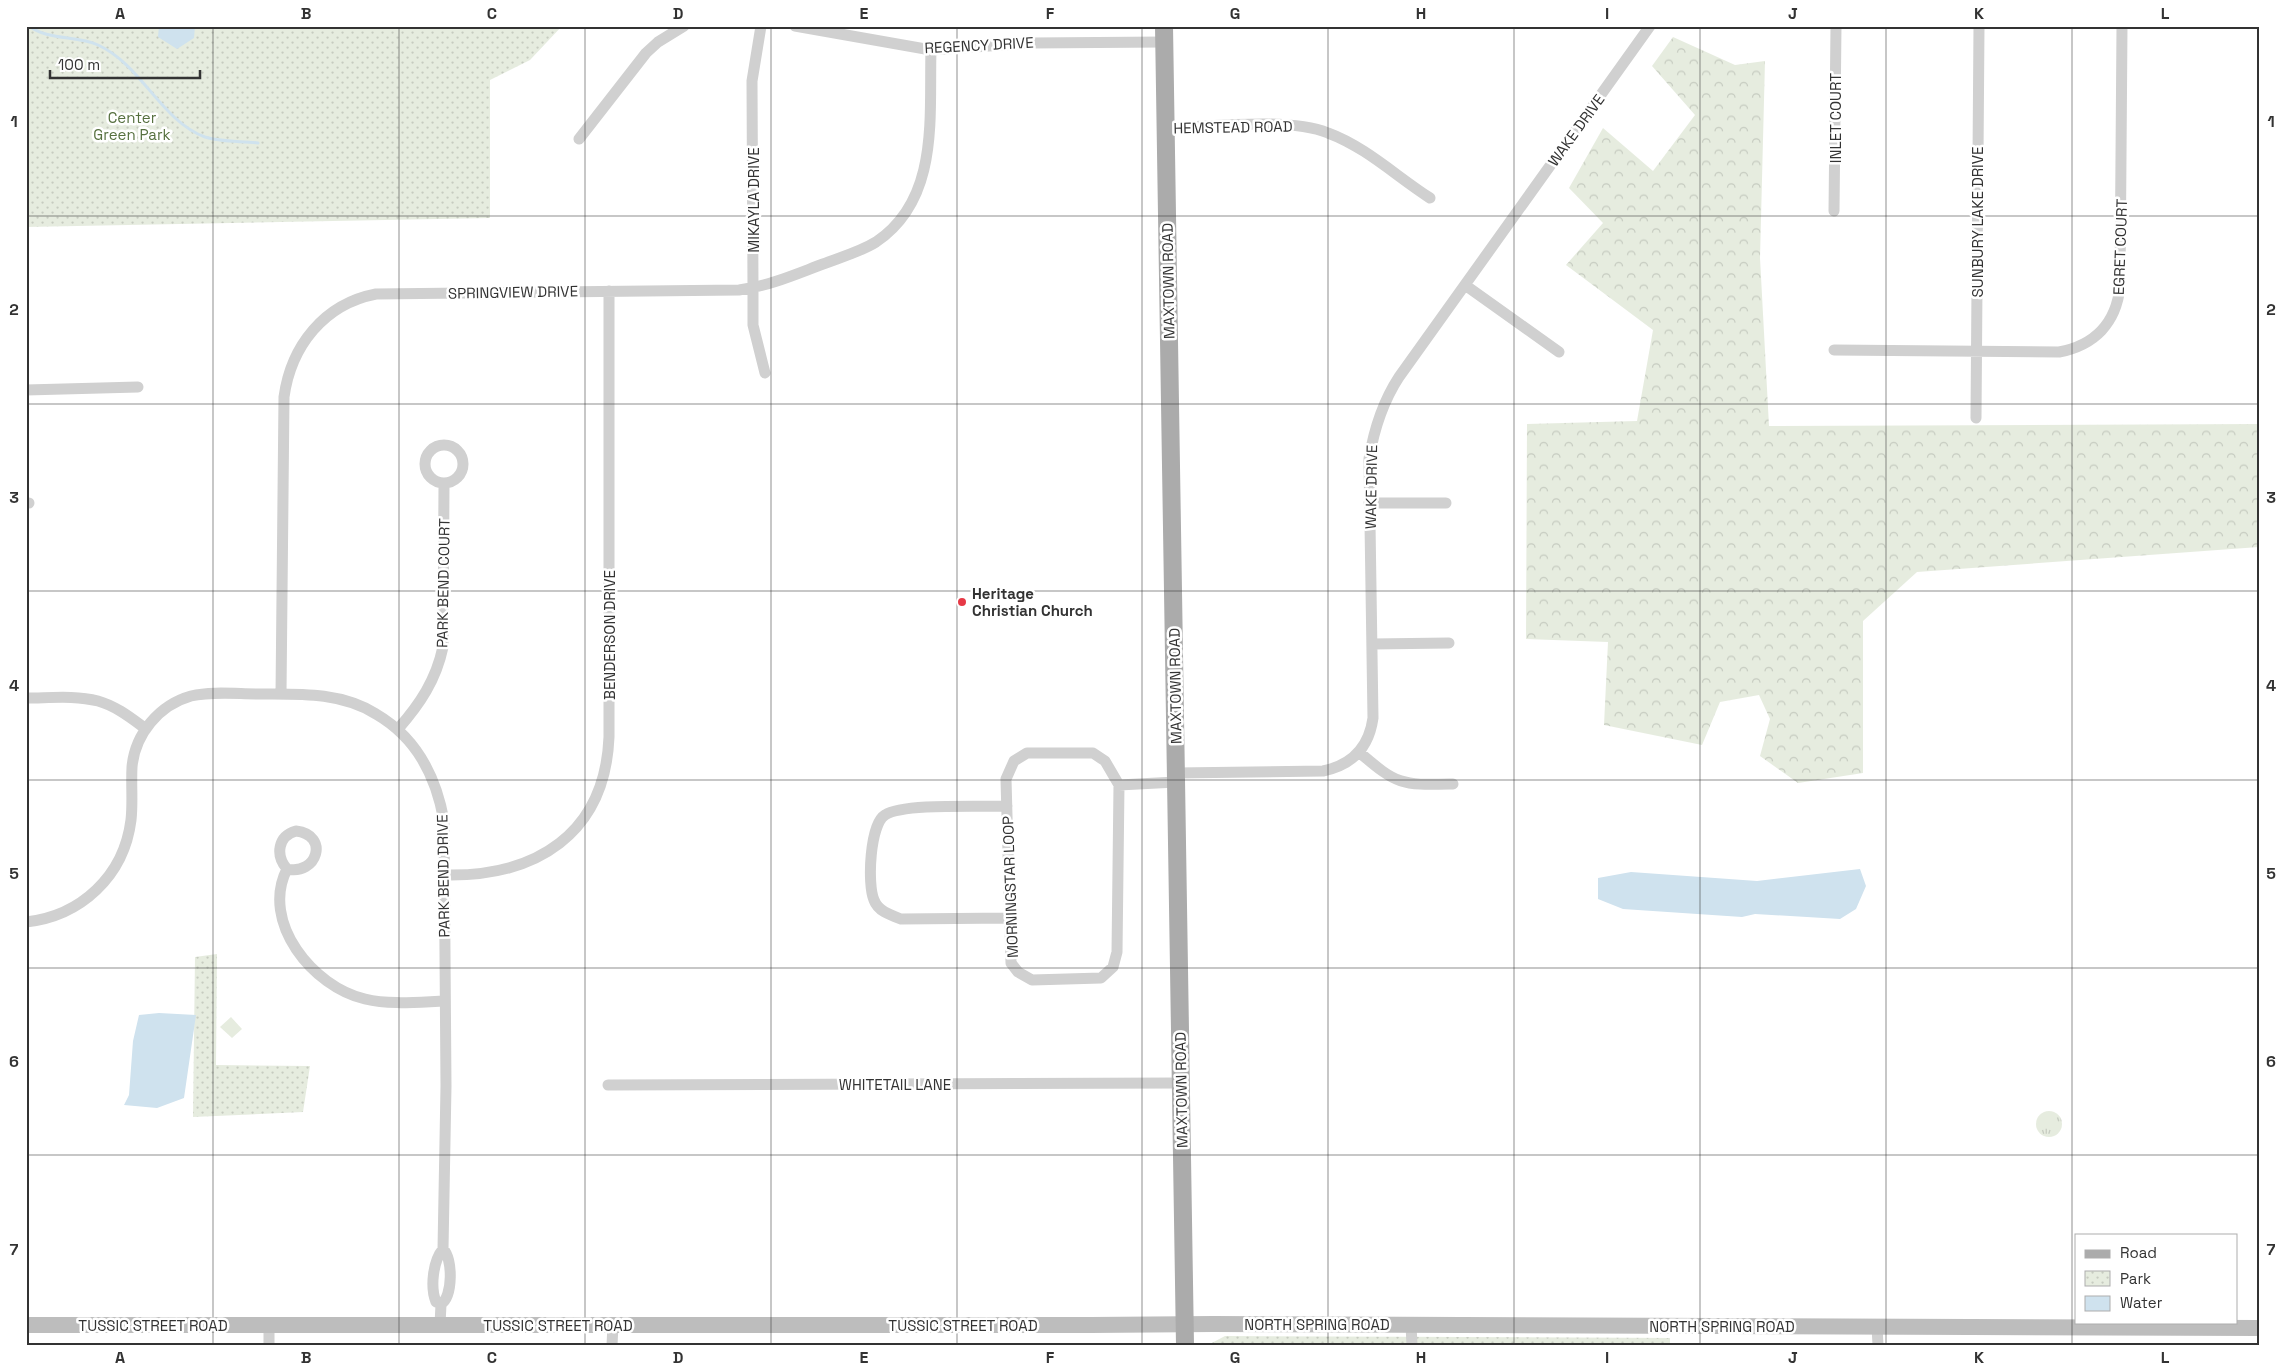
<svg xmlns="http://www.w3.org/2000/svg" width="2285" height="1371" font-family="'Space Grotesk',sans-serif">
  <defs>
    <pattern id="grass-tufts" width="24" height="20" patternUnits="userSpaceOnUse" patternTransform="scale(1.25)"><rect width="24" height="20" fill="#e6ecdf"/><path d="M3 7l-1-3M5 7V3M7 7l1-3M15 17l-1-3M17 17v-4M19 17l1-3" fill="none" stroke="#c6cbc0"/></pattern>
    <pattern id="forest-crowns" width="20" height="18" patternUnits="userSpaceOnUse" patternTransform="scale(1.25)"><rect width="20" height="18" fill="#e6ecdf"/><path d="M2 6a3 3 0 1 1 6 0M12 15a3 3 0 1 1 6 0" fill="none" stroke="#c6cbc0"/></pattern>
    <pattern id="park-dots" width="8" height="8" patternUnits="userSpaceOnUse" patternTransform="scale(1.25)"><rect width="8" height="8" fill="#e6ecdf"/><path d="M2 2h.1M6 6h.1" fill="none" stroke="#c6cbc0" stroke-width="1.8" stroke-linecap="round"/></pattern>
  </defs>
  <rect width="100%" height="100%" fill="#fff"/>
  <path fill="url(#grass-tufts)" d="M2036 1124a13 13 0 1 1 26 0a13 13 0 1 1-26 0Z"/>
  <path fill="url(#forest-crowns)" d="M1673,37l62,28 30,-4 -5,197 9,168 490,-2v123l-342,25 -54,49v152l-65,10 -38,-27 10,-37 -11,-24 -39,7 -18,43 -98,-20 4,-83 -82,-3 1,-215 110,-3 16,-91 -87,-65 37,-42 -34,-35 34,-60 50,43 42,-56 -43,-49z"/>
  <path fill="url(#park-dots)" d="M26,26h536l-32,34 -40,20v138l-464,9z
    M217,954l-1,111 94,1 -7,46 -110,5 2,-160z
    M1225,1336l445,2v7h-462z"/>
  <path fill="#e6ecdf" d="M231,1017l11,12 -10,9 -12,-11z"/>
  <path fill="#cfe2ee" d="M159,26h36l-1,12 -17,11 -19,-12z
    M1860,869l6,17 -10,23 -16,10 -85,-5 -13,3 -119,-8 -25,-10v-21l33,-6 126,9z
    M159,1013l37,2 -12,83 -27,10 -33,-3 5,-10 4,-54 6,-26z"/>
  <g fill="none" stroke-linecap="round" stroke-linejoin="round">
    <path stroke="#cfe2ee" stroke-width="3" d="M29,26c20,15 47,9 69,19 44,20 63,76 107,92 15,5 36,4 53,6"/>
    <path stroke="#d0d0d0" stroke-width="11" d="M761,26l-9,55 1,207v37l12,48
      M795,26l136,24 100,-7 133,-1
      M1166,128c44,-1 122,-11 162,5 38,14 69,44 102,65
      M579,139l67,-86 12,-11 26,-16
      M1834,211l2,-185
      M1465,285l94,67
      M1834,350l225,2c36,-7 57,-29 61,-65l2,-261
      M26,390l112,-3
      M1976,418l3,-392
      M425 464a19 19 0 1 1 38 0a19 19 0 1 1-38 0Z
      M26,503h3
      M1369,503h77
      M1372,644l77,-1
      M281,694l3,-297c7,-51 40,-93 92,-103l363,-4c30,-4 57,-16 84,-26 18,-7 37,-12 53,-22 64,-43 53,-125 55,-192
      M26,698c23,0 49,-3 72,3 18,5 33,17 48,28
      M398,729c22,-25 38,-49 45,-82l1,-162
      M1359,752c39,34 43,33 94,32
      M1176,773l147,-2c29,-6 46,-24 50,-53l-4,-259c5,-30 13,-56 30,-82l251,-351
      M1119,785l-2,167 -4,15 -12,11 -69,2 -14,-8 -7,-9 -5,-184 8,-18 13,-8h66l12,8 14,24 57,-3
      M1007,806c-25,1 -104,-3 -122,9 -15,9 -18,69 -11,85 4,11 16,15 27,19l109,-1
      M296,831c34,4 21,45 -9,38 -12,-14 -9,-33 9,-38z
      M287,869c-27,53 26,118 78,130 25,6 53,3 80,2
      M445,875c91,2 160,-41 164,-138v-446
      M26,922c55,-6 98,-46 105,-102 2,-17 0,-35 1,-53 3,-33 27,-62 59,-71 21,-5 46,-2 68,-2 40,0 82,-2 117,20 41,24 60,62 68,107l2,265 -3,163c-10,12 -13,38 -7,53l5,2
      M608,1085l573,-2
      M269,1325v20
      M440,1325l1,-21c12,-7 12,-46 2,-55
      M1411,1325l1,20
      M1877,1327l1,18
      M612,1345l1,-20"/>
    <path stroke="#bdbdbd" stroke-width="16" d="M26,1325h1065l122,-1 1046,4"/>
    <path stroke="#ababab" stroke-width="18" d="M1164,26l21,1319"/>
  </g>
  <path fill="none" stroke="#333" stroke-width="1" stroke-opacity="0.55" d="M213,26v1319M399,26v1319M585,26v1319M771,26v1319M957,26v1319M1142,26v1319M1328,26v1319M1514,26v1319M1700,26v1319M1886,26v1319M2072,26v1319M26,216h2233M26,404h2233M26,591h2233M26,780h2233M26,968h2233M26,1155h2233"/>
  <circle fill="#e63946" stroke="#fff" stroke-width="2" cx="962" cy="602" r="5"/>
  <g text-anchor="middle" dominant-baseline="central" stroke-width="5" stroke-linejoin="round" paint-order="stroke">
    <g font-size="15" fill="#333" stroke="#fff">
      <text transform="translate(979 45) rotate(-3)">REGENCY DRIVE</text>
      <text transform="translate(1835 118) rotate(-90)">INLET COURT</text>
      <text transform="translate(1233 127) rotate(-1)">HEMSTEAD ROAD</text>
      <text transform="translate(1576 130) rotate(-54)">WAKE DRIVE</text>
      <text transform="translate(753 200) rotate(-90)">MIKAYLA DRIVE</text>
      <text transform="translate(1977 222) rotate(-90)">SUNBURY LAKE DRIVE</text>
      <text transform="translate(2120 247) rotate(-88)">EGRET COURT</text>
      <text transform="translate(1168 281) rotate(-91)">MAXTOWN ROAD</text>
      <text transform="translate(513 292) rotate(-1)">SPRINGVIEW DRIVE</text>
      <text transform="translate(1371 487) rotate(-89)">WAKE DRIVE</text>
      <text transform="translate(443 583) rotate(-89)">PARK BEND COURT</text>
      <text transform="translate(609 635) rotate(-90)">BENDERSON DRIVE</text>
      <text transform="translate(1175 686) rotate(-91)">MAXTOWN ROAD</text>
      <text transform="translate(443 876) rotate(-91)">PARK BEND DRIVE</text>
      <text transform="translate(1010 887) rotate(-92)">MORNINGSTAR LOOP</text>
      <text x="895" y="1084">WHITETAIL LANE</text>
      <text transform="translate(1181 1090) rotate(-91)">MAXTOWN ROAD</text>
      <text x="1317" y="1324">NORTH SPRING ROAD</text>
      <text x="153" y="1325">TUSSIC STREET ROAD</text>
      <text x="558" y="1325">TUSSIC STREET ROAD</text>
      <text x="963" y="1325">TUSSIC STREET ROAD</text>
      <text x="1722" y="1326">NORTH SPRING ROAD</text>
    </g>
    <g font-size="15" fill="#56703f" stroke="#fff">
      <text x="132" y="117">Center<tspan x="132" dy="17">Green Park</tspan></text>
    </g>
    <g font-size="15" font-weight="bold" fill="#333" stroke="#fff" text-anchor="start">
      <text x="972" y="593">Heritage<tspan x="972" dy="17">Christian Church</tspan></text>
    </g>
  </g>
  <rect width="2285" height="1371" fill="none" stroke="#ffffff" stroke-width="55"/>
  <rect x="2075" y="1234" width="162" height="90" fill="#ffffff" stroke="#adadad"/>
  <rect x="2085" y="1250" width="25" height="8" fill="#ababab" stroke="#adadad"/>
  <text x="2120" y="1258" font-size="15" fill="#333333">Road</text>
  <rect x="2085" y="1271" width="25" height="15" fill="url(#park-dots)" stroke="#adadad"/>
  <text x="2120" y="1284" font-size="15" fill="#333333">Park</text>
  <rect x="2085" y="1296" width="25" height="15" fill="#cfe2ee" stroke="#adadad"/>
  <text x="2120" y="1308" font-size="15" fill="#333333">Water</text>
  <path d="M50 70v8h150v-8" fill="none" stroke="#333333" stroke-width="2.5"/>
  <text x="58" y="70" font-size="15" fill="#333333" stroke="#ffffff" stroke-width="4" paint-order="stroke">100 m</text>
  <rect x="28" y="28" width="2230" height="1316" fill="none" stroke="#333" stroke-width="2"/>
  <g font-size="16" text-anchor="middle" font-weight="bold" fill="#333">
    <text x="120" y="19">A</text>
    <text x="306" y="19">B</text>
    <text x="492" y="19">C</text>
    <text x="678" y="19">D</text>
    <text x="864" y="19">E</text>
    <text x="1050" y="19">F</text>
    <text x="1235" y="19">G</text>
    <text x="1421" y="19">H</text>
    <text x="1607" y="19">I</text>
    <text x="1793" y="19">J</text>
    <text x="1979" y="19">K</text>
    <text x="2165" y="19">L</text>
    <text x="14" y="127">1</text>
    <text x="2271" y="127">1</text>
    <text x="14" y="315">2</text>
    <text x="2271" y="315">2</text>
    <text x="14" y="503">3</text>
    <text x="2271" y="503">3</text>
    <text x="14" y="691">4</text>
    <text x="2271" y="691">4</text>
    <text x="14" y="879">5</text>
    <text x="2271" y="879">5</text>
    <text x="14" y="1067">6</text>
    <text x="2271" y="1067">6</text>
    <text x="14" y="1255">7</text>
    <text x="2271" y="1255">7</text>
    <text x="120" y="1363">A</text>
    <text x="306" y="1363">B</text>
    <text x="492" y="1363">C</text>
    <text x="678" y="1363">D</text>
    <text x="864" y="1363">E</text>
    <text x="1050" y="1363">F</text>
    <text x="1235" y="1363">G</text>
    <text x="1421" y="1363">H</text>
    <text x="1607" y="1363">I</text>
    <text x="1793" y="1363">J</text>
    <text x="1979" y="1363">K</text>
    <text x="2165" y="1363">L</text>
  </g>
</svg>
